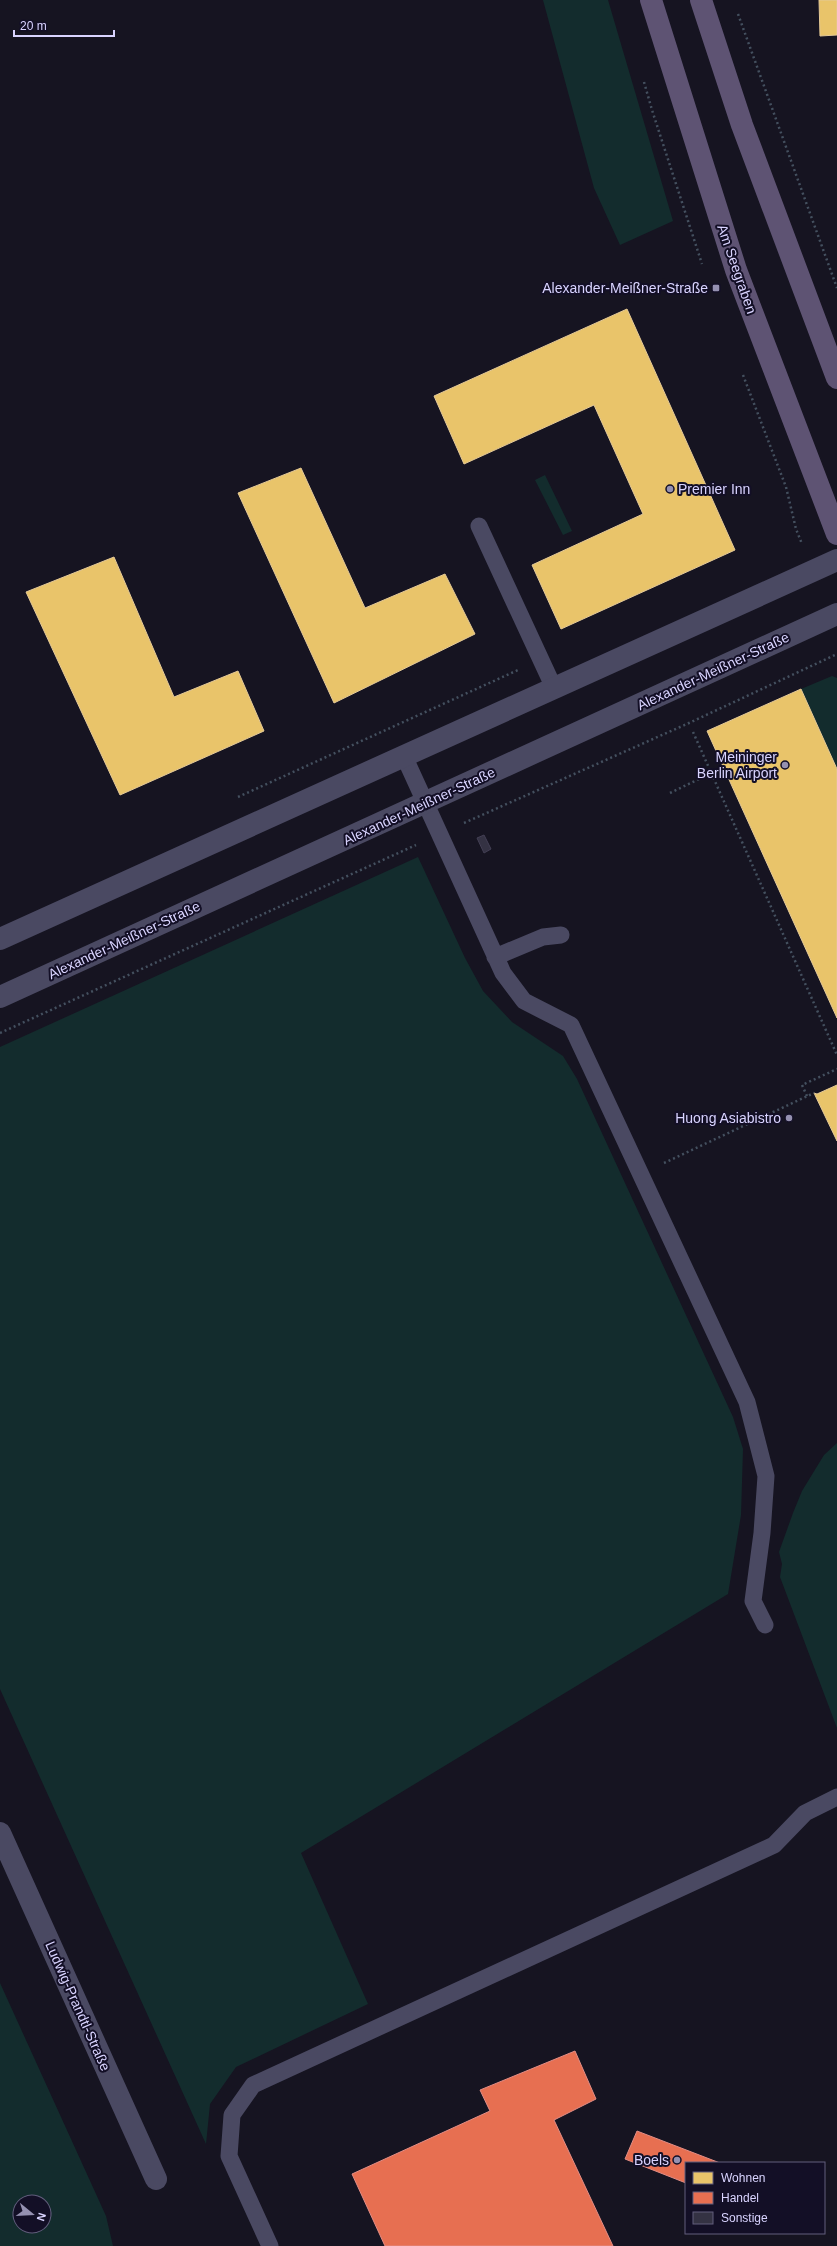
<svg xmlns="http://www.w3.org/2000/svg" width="837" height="2246" font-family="Helvetica,sans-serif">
  <rect width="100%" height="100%" fill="#161421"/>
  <path fill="#132c2d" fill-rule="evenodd" d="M543,0h65l65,221 -53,24 -26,-57z
    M545,475l27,56 -9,4 -28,-55z
    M832,676l5,2v91l-36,-80z
    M418,857l47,101 18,33 29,31 51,34 14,23 156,338 10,32 -2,66 -13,79 -427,259 67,151 -132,63 -26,37 -4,40 -206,-455v-642z
    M837,1443v285l-57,-151 2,-13 -3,-12 14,-39 9,-22 22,-36z
    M0,1983l106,233 7,30h-113zM20,2202h24v24h-24z"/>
  <path fill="#e9c46a" stroke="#e4c997" d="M819,0h18v35l-17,1z
    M627,309l108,241 -174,79 -29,-64 111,-51 -49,-109 -130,59 -30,-68z
    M301,468l64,140 80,-34 30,60 -141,69 -96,-210z
    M114,557l60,140 64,-26 26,60 -144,64 -94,-203z
    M801,689l36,80v249l-130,-287z
    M837,1085v56l-23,-48 3,1z"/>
  <path fill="#e76f51" stroke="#e38d85" d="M575,2051l21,48 -42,21 59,126h-228l-33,-72 138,-63 -10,-21z
    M637,2131l83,32h-34v20l-61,-24z"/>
  <path fill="#343243" stroke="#433f54" d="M484,835l7,14 -7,4 -7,-15z"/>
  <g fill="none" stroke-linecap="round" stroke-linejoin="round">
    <path stroke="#44505f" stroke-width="2.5" stroke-dasharray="2 3" stroke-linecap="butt" d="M738,14l99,274
      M644,82l8,28 50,154
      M743,375l43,112 10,42 6,15
      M693,732l144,323
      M670,793l54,-26
      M238,797l280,-127
      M464,823l225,-100 148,-69
      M0,1033l416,-188
      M807,1096l-5,-11 35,-16
      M664,1163l150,-70"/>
    <path stroke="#4a4962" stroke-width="17" d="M479,526l75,162
      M404,756l99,217 21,28 47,24 176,377 19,74 -4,57 -9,68 12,24
      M495,957l48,-20 18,-2
      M270,2246l-41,-90 3,-41 21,-30 521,-240 31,-32 32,-16"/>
    <path stroke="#4a4962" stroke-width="22" d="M0,939l837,-379
      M0,997l837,-383
      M0,1833l156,346"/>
    <path stroke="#5e5373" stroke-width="22" d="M651,0l85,270 101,264
      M701,0l41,125 95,253"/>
  </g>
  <g fill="#9591b1" stroke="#130f26" stroke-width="1.5">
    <rect x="712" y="284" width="8" height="8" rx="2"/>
    <circle cx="670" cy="489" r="4"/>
    <circle cx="785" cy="765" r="4"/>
    <circle cx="789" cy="1118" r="4"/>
    <circle cx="677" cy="2160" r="4"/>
  </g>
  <g text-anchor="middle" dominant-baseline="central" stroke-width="4" stroke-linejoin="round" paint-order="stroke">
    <g font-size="14" fill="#d9d4ff" stroke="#130f26">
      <text transform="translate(737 269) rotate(71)">Am Seegraben</text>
      <text transform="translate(713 671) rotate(-25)">Alexander-Meißner-Straße</text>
      <text transform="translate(419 806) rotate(-25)">Alexander-Meißner-Straße</text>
      <text transform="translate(124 940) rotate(-25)">Alexander-Meißner-Straße</text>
      <text transform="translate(78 2006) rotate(66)">Ludwig-Prandtl-Straße</text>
    </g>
    <g font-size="14" fill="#d9d4ff" stroke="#130f26" text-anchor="end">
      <text x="708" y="288">Alexander-Meißner-Straße</text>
      <text x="678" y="489" text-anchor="start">Premier Inn</text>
      <text x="777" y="757">Meininger<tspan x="777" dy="16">Berlin Airport</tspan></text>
      <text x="781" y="1118">Huong Asiabistro</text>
      <text x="669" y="2160">Boels</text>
    </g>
  </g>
  <rect x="685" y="2162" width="140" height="72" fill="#130f26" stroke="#625e7d"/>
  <rect x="693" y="2172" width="20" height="12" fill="#e9c46a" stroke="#625e7d"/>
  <text x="721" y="2182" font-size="12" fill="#d9d4ff">Wohnen</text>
  <rect x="693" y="2192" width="20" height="12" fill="#e76f51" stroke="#625e7d"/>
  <text x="721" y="2202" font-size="12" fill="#d9d4ff">Handel</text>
  <rect x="693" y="2212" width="20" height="12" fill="#343243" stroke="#625e7d"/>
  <text x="721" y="2222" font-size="12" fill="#d9d4ff">Sonstige</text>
  <g transform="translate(32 2214) rotate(108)"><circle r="19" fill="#130f26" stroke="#625e7d"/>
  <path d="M0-3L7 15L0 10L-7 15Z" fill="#9591b1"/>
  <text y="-6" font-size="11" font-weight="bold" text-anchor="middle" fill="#d9d4ff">N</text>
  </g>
  <path d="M14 30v6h100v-6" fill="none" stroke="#d9d4ff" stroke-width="2"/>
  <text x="20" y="30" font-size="12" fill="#d9d4ff" stroke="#130f26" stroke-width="3" paint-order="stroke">20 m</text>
</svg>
